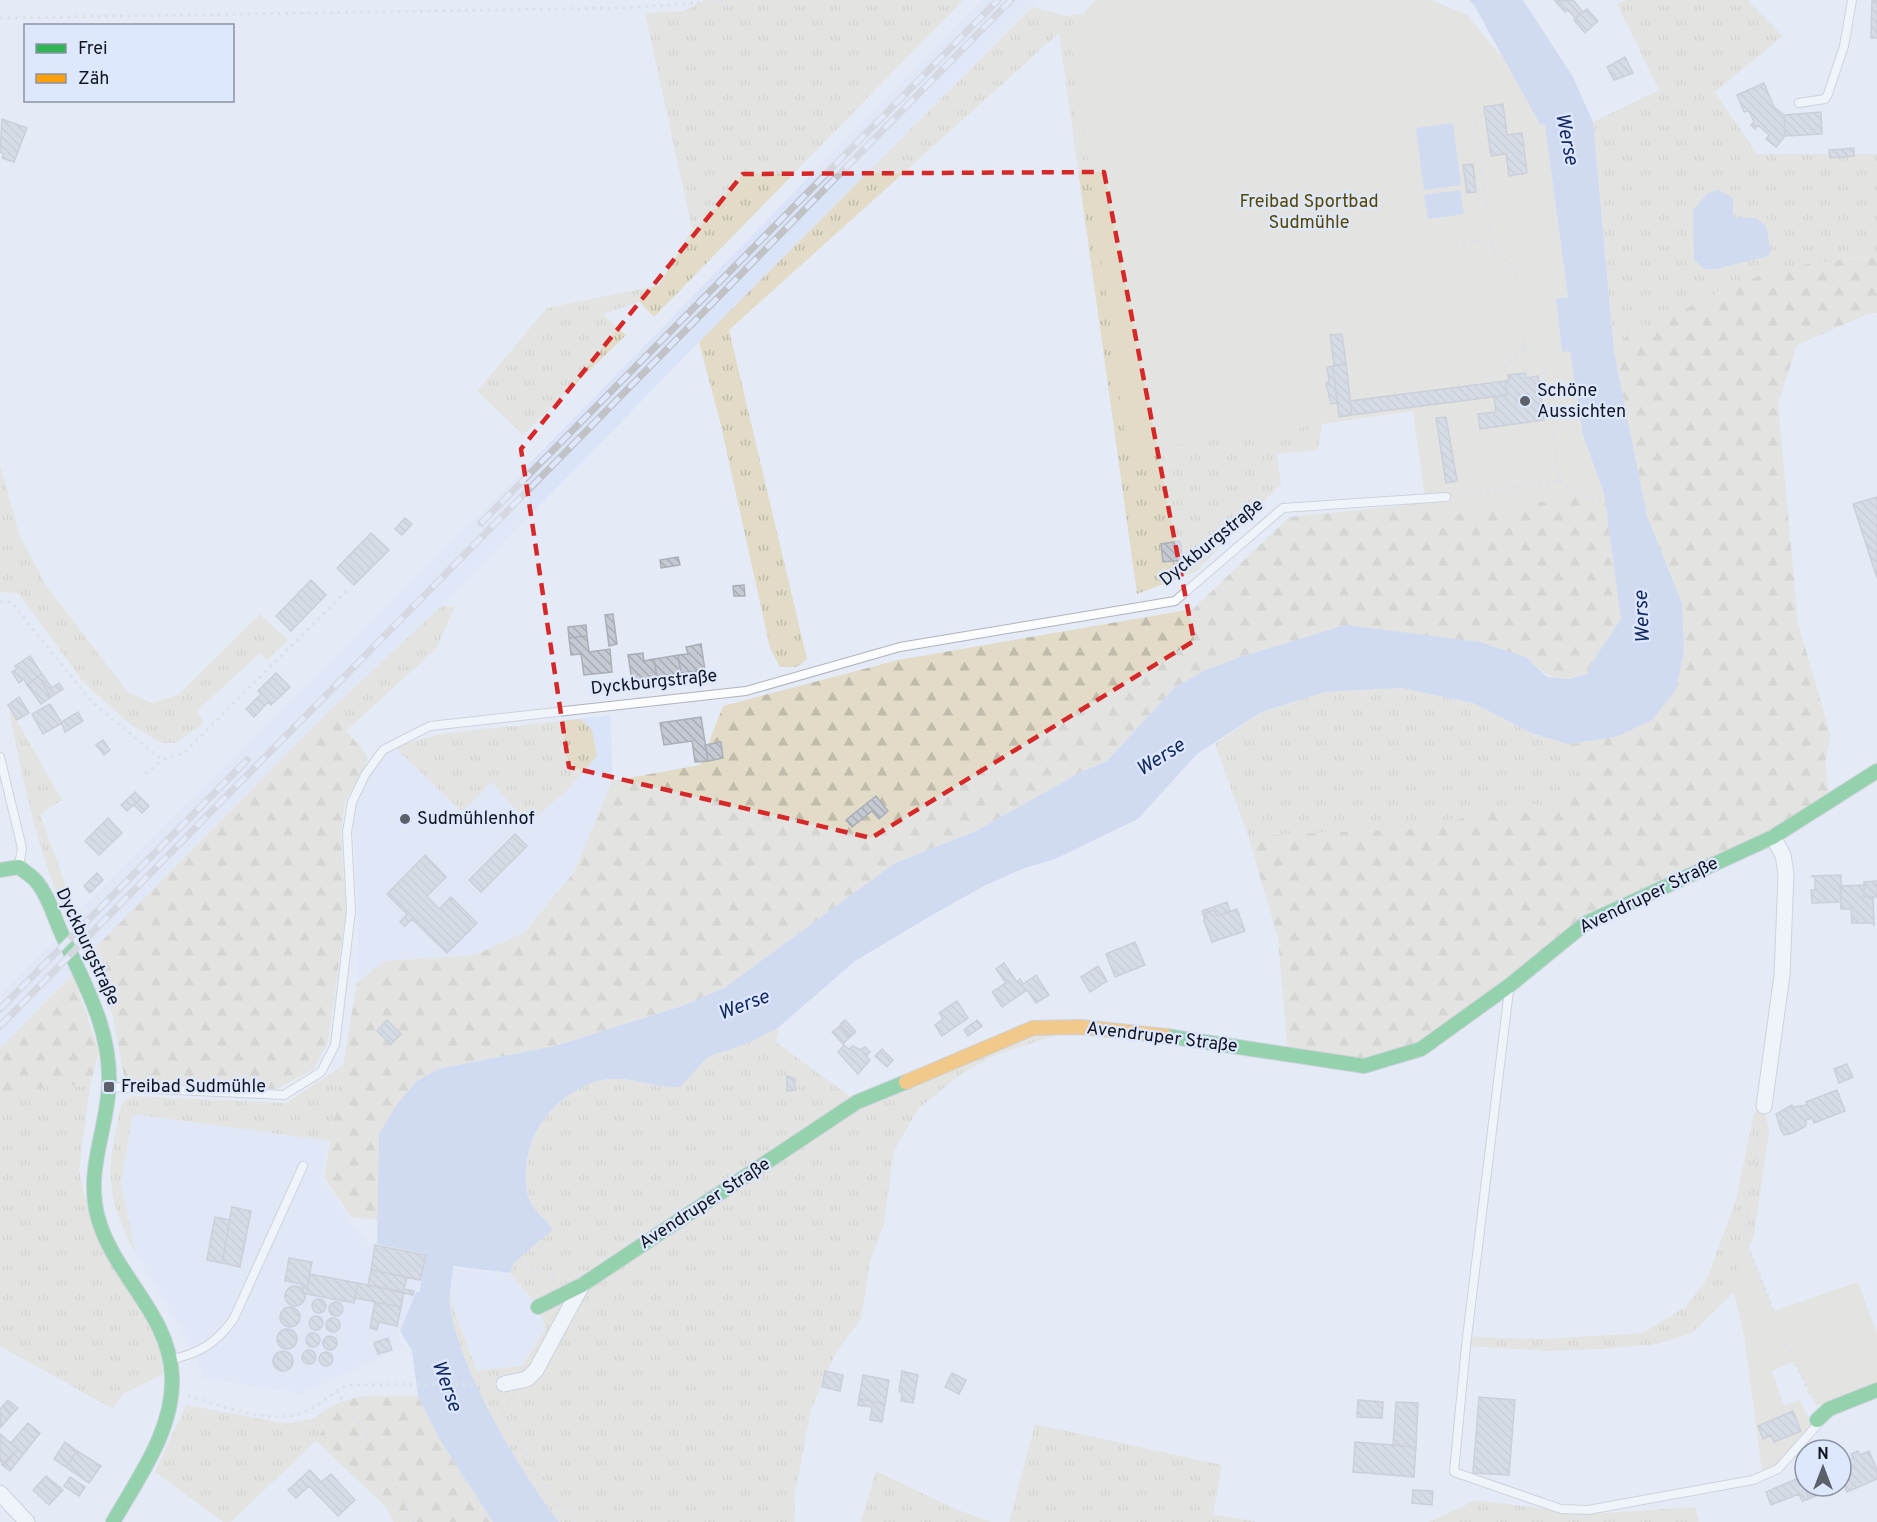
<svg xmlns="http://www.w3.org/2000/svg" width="1877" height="1522" font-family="Overpass,sans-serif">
  <defs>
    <pattern id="grass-tufts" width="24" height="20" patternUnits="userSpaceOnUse" patternTransform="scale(1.5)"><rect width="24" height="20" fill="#e1dbc7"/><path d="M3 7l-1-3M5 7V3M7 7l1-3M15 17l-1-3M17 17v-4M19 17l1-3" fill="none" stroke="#c0bbaa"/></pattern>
    <pattern id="forest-firs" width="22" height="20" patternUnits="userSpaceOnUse" patternTransform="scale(1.5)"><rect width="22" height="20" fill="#e1dbc7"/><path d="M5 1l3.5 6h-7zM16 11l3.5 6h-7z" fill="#c0bbaa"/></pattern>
    <pattern id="building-back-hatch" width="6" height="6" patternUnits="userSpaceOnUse" patternTransform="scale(1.5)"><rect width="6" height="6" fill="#c4c9d2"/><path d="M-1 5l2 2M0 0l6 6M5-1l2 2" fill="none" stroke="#a7acb4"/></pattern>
  </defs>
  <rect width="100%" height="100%" fill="#e5ebf6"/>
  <path fill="#dae4f9" d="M981,0h57l-339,342 -257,264 -113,105 -243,246 -19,-36 431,-425z
    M611,715l1,66 -38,91 -49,60 -50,23 -90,6 -28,22 1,-75 -5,-82 4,-23 18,-36 20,-20 45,-13z
    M54,940l19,34 -73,74v-54z
    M133,1113l196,26 -7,39 45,65 58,13 -5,24 28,6 5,-18 59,6 26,33 8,21 -24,38 -45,5 -28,-74 -33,-6 -19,44 7,12 -102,47 -98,-16 -16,-37 -52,-87 -15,-70z"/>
  <path fill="url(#grass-tufts)" d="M705,0h258l-309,317 -14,-15 -37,12 23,21 -103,100 -46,-44 70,-83 112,-23 33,-56 -47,-216 39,-2z
    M1626,0h121l36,36 -68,56 42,62h120v102l-26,2 -186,62 -38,16 -13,15 -21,-229 66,-32 -42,-86z
    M1032,7l33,9 16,-2 107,429 134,-19 -4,26 -41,4 4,30 -85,88 -59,22 -78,-561 -330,297 78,329 -10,8h-17l-10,-19 -50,-227 -21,-79z
    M0,464l20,72 27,51 81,105 24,11 27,-9 81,-80 28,26 -21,20 -8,-6 -62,57 7,12 -29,20h-14l-30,-18 -47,-42 -65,-89 -19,-2z
    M442,606l13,1 -19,42 -90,82 -17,-20z
    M1402,688l71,15 61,31 34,10 10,28 -29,40 -18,-9 -119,26 -164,7 -33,-92 46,-32 64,-20z
    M8,705l54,95 -22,14 32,89 -6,13c-30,-68 -44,-139 -58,-211z
    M581,719l11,11 5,26 -29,33 -39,35 -38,-42 -29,30 -67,-65 45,-13z
    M779,1027l-3,15 81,60 176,-74 48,-1 -88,29 -33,19 -42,34 -24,42 -10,74 -14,36 -9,58 -26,35 -24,56 -16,83v29h-236c-38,-49 -108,-164 -110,-225l28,74 45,-5 24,-38 -8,-21 -28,-34 4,-10 38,-34c-7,-9 -22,-22 -24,-33 -10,-50 19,-97 66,-114 30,-10 57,6 86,4l28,-29 45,-16z
    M343,1065l-13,76 -197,-27 -12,70 15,70c-32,-59 -30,-87 -14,-151l10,-7 154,7z
    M45,1085l45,1 -11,84 6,27 75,144 3,33 -40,20 -10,15 -113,-63v-234l20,-15z
    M1764,1106l5,26 -15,104 -17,38 -3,18 -42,41 -34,11 -57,5 -53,2 -82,-5 1,-9 75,2 101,-6 42,-26 22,-28 29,-79 18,-87z
    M186,1405l91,17 12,1 25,-5 10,10 -8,13 -85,81h-8l-68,-50z
    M1035,1424l187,41 -9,49 45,8h-249z
    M876,1471l75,36 40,15h-130z
    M1476,1500l112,14 107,-7 4,15h-270z"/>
  <path fill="url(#forest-firs)" d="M1877,256v57l-9,1 -71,31 -19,59 20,219 33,113 -6,26 5,39 -244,122 -165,126 -57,17 -76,-11 -10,-117 -30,-102 164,-7 119,-26 18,9 29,-40 -10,-28 48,-7 66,-134 -35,-87 -33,-165 13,-15 38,-16 54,-29 63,-24z
    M1532,457l72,36 18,127 -29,41 -6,13c-33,9 -37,5 -61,-17h-286l-65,30 -68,74 -28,12 -103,58 -81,32 -171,125 -42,18 -127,40 -117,23 -59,65 -1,86 -27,-3 -27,-40 33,-194 28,-22 90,-6 50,-23 49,-60 38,-91 88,-16 23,-59 175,-46 295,-51 96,-92 215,-22z
    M329,711l38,44 -1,10 -21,36 -4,31 5,80 -18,130 -14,27 -37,20 -152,-7 -12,-65 -14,-37 -13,-23z
    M73,974l26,78 -9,34c-46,-1 -52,-3 -90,26v-64z
    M418,1396l22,44 53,82h-100l-8,-16 -69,-65 8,-13 -10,-10c35,-28 62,-22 104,-22z"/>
  <path fill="#e1dbc7" d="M1096,0h336l35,15 32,39h5l36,70 5,1 23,172 -12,2 6,52 8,-1 13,86 21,57 -150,21 -27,-1 -14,-102 -286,41 -57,-425z
    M1749,1248l25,63 84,-29 19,52v56l-60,16 -23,-44 -22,9 12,35 16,-6 13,27c-14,16 -29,39 -51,44l-18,-135 -10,-44 2,-18z"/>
  <path fill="#b6c8ed" d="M1469,0h54l50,77 20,45 21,229 33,165 35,87 2,48 -8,39 -24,30 -36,17 -48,7 -34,-10 -61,-31 -71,-15 -77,4 -64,20 -64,42 -59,65 -83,40 -33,10 -40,18 -55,31 -72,43 -76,66 -26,14 -45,16 -28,30c-29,1 -56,-15 -86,-5 -47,17 -77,64 -66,114 2,11 18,24 25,33l-39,34 -4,10 -57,-7 -5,19 -27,-6 5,-25 -49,-10 2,-110 18,-30 20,-23 21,-12 117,-23 127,-40 42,-18 171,-125 81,-32 103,-58 28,-12 68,-74 31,-17 34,-13 106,-32 134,17 46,15 21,20 22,2 18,-5 6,-13 28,-42 -17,-126 -21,-57 -13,-85 -8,1 -6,-53 12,-2 -23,-172 -5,-1 -66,-119z
    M1453,123l8,62 -37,5 -8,-62z
    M1460,190l4,24 -36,5 -4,-24z
    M1718,190l15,8v19l23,1 10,8 5,25 -3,5 -52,13h-12l-10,-9 -1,-50 15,-17z
    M416,1292l33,5c4,63 71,175 110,225h-66l-53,-82 -22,-44 -6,-45 -12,-20z"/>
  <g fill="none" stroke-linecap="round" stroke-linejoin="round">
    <path stroke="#b6c8ed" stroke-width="30" d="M430,1334l11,-93"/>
  </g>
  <path fill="url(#building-back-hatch)" stroke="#aaaeb7" stroke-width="1.5" d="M1573,0l10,12 -8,6 -7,-8 -3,2 -10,-11z
    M1877,0v38h-6l1,-37z
    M1587,9l11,12 -13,12 -11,-13z
    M1625,57l8,16 -19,7 -7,-13z
    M1764,83l10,24 10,8 1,21 -9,11 -10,-8 3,-4 -11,-10 -3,4 -4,-4 3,-3 -5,-11 -5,1 -7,-17z
    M1503,104l4,31 15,-2 5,40 -18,3 -3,-22 -15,2 -7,-49z
    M1821,112l1,22 -37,2 -1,-21z
    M2,119l25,9 -13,34 -12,-4 2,-4 -4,-2z
    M1854,148v8l-24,2 -1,-8z
    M1473,164l3,28 -9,1 -4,-28z
    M1342,334l4,30 -12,1 -4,-30z
    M1346,364l6,51 -13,2 -6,-51z
    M1333,366l4,37 -6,1 -5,-21 3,-1 -2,-15z
    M1525,373l1,5 12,-2 6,44 -64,9 -2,-15 18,-2 -2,-15 13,-2 -2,-14 4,-1 -1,-5z
    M1505,381l2,14 -155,20 -2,-14z
    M1446,417l11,64 -11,2 -10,-65z
    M1877,497v81l-24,-74z
    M405,518l7,6 -10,11 -7,-6z
    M371,533l18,17 -35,35 -17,-17z
    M1180,541l3,19 -20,2 -2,-18z
    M678,557l2,8 -19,3 -1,-8z
    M311,580l15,15 -35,36 -15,-15z
    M744,585l1,11h-11l-1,-10z
    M613,614l4,30 -8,2 -4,-31z
    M586,625l1,11 -18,2 -1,-11z
    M587,636l2,16 21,-3 2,23 -28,3 -3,-21 -10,1 -2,-17z
    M701,644l4,26 -24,3 -3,-18 10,-1 -2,-7z
    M643,653l1,8 10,-2 3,18 -25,4 -4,-26z
    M678,655l3,18 -24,4 -3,-18z
    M30,656l12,18 -15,11 -3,-6 -5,4 -7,-11 5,-3 -2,-3z
    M276,673l14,14 -19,18 -3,-3 -14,15 -8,-8 15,-15 -3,-3z
    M42,674l5,7 -5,2 9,14 -10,7 -14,-19z
    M47,681l5,7 7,-5 4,6 -12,8 -9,-14z
    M19,697l10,16 -12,7 -9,-15z
    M50,704l12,19 -19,11 -11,-20z
    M78,712l5,9 -18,11 -4,-10z
    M701,717l7,44 -13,1 -3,-21 -28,4 -4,-22z
    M103,740l7,10 -6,5 -8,-10z
    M721,742l2,16 -15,3 -3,-16z
    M135,792l6,6 -14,13 -6,-6z
    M876,796l12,15 -9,8 -7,-8 -20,16 -6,-7z
    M141,798l8,8 -7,7 -8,-8z
    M108,818l14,15 -23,22 -14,-14z
    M515,834l12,12 -46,46 -12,-12z
    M425,855l21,22 -19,19 12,13 12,-12 26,26 -30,30 -35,-34 -7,7 -5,-4 7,-8 -20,-20z
    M97,873l6,7 -13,13 -6,-7z
    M1841,875v27l-29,1 -1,-13h4v-13l-4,-1z
    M1877,881v16h-13v-15z
    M1864,885v12h9l1,29 -1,-3h-21l-1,-14h-10l-1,-23z
    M1227,902l3,9 -13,5 -3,-6 -9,3 2,4h-3l-2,-6z
    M1237,909l8,22 -33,11 -8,-21 1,-8 9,-3 3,6z
    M1135,942l10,23 -30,12 -9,-23z
    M1004,963l13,19 3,-3 3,5 13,-9 13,20 -13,8 -9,-13 -25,17 -10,-15 14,-9 -10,-14z
    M1098,966l9,15 -17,11 -9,-15z
    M957,1001l11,17 -26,18 -7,-11 8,-6 -4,-6z
    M387,1020l14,14 -10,10 -14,-13z
    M845,1020l11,12 -5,4 -11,-12z
    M977,1020l5,6 -14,10 -4,-6z
    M840,1026l10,11 -7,7 -11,-12z
    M844,1045l5,4 4,-3 7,4 5,-3 5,5 -4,4 4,4 -12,14 -20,-22z
    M882,1049l11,11 -6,7 -12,-11z
    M1847,1064l6,13 -14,6 -5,-14z
    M787,1076l8,3v11l-8,1z
    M1837,1090l8,21 -31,12 -2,-5 -6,2v6l-13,7 -9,2 -3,-5 -5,-16 16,-9 1,2 14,-2 -1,-3z
    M232,1207l19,4 -11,56 -18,-4z
    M215,1217l15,3 -8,43 -15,-3z
    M375,1245l51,10 -6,25 -49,-10z
    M289,1258l23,4 -5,27 -4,-1 -2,-4 -16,-3z
    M371,1270l36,7 -3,12 10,2 -1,4 -45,-10z
    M310,1274l48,9 -4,20 -48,-9z
    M358,1283l46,9 -3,15 -46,-9z
    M285 1296a10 10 0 1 1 20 0a10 10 0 1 1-20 0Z
    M312 1306a7 7 0 1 1 14 0a7 7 0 1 1-14 0Z
    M329 1309a7 7 0 1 1 14 0a7 7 0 1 1-14 0Z
    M375,1302l26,5 -4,19 -18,-4 -2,8 -7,-2z
    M280 1317a10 10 0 1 1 20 0a10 10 0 1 1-20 0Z
    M309 1323a7 7 0 1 1 14 0a7 7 0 1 1-14 0Z
    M326 1325a7 7 0 1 1 14 0a7 7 0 1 1-14 0Z
    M277 1339a10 10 0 1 1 20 0a10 10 0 1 1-20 0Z
    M306 1340a7 7 0 1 1 14 0a7 7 0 1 1-14 0Z
    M323 1343a7 7 0 1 1 14 0a7 7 0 1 1-14 0Z
    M388,1338l4,12 -14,4 -4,-11z
    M302 1357a7 7 0 1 1 14 0a7 7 0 1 1-14 0Z
    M273 1361a10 10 0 1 1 20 0a10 10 0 1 1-20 0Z
    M319 1359a7 7 0 1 1 14 0a7 7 0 1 1-14 0Z
    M825,1371l18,4 -3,16 -18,-4z
    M902,1371l16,4 -5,28 -12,-2 1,-9h-3z
    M952,1373l14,7 -7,14 -14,-7z
    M863,1375l26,5 -4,24 -26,-5z
    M1479,1397l36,3 -6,75 -36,-2z
    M859,1399l26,5 -3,18 -12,-2 2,-13 -14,-2z
    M8,1400l10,8 -6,6 -9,-8z
    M1358,1400l25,2 -1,16 -25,-1z
    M1396,1402l22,1 -2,44 -23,-2z
    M3,1406l9,8 -11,13 -1,-18z
    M1793,1411l8,20 -27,11 -3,-7 -8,4 -5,-13z
    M28,1423l12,10 -30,38 -8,-6 16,-16 -7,-6z
    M0,1434l18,15 -14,16 -4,-4z
    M65,1442l12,9 -11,16 -12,-8z
    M1355,1442l61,5 -2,30 -61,-5z
    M77,1451l24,15 -12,17 -23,-16z
    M1858,1451l2,4 9,-4 8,19v9l-30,13 -6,-13v-16l12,-5 -2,-4z
    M310,1470l11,12 10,-8 24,26 -17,16 -29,-30 -13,12 -8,-8z
    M46,1476l17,14 -14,15 -16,-15z
    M1805,1476v10h19l2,5 -17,8 -8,-22z
    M70,1477l15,10 -6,9 -15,-10z
    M1801,1477l8,22 -7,2 -3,-7 -28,11 -5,-13z
    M1413,1490l20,1 -1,14 -20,-2z"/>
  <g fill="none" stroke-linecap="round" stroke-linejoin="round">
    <defs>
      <path id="lane" d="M1799,103l26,-4 3,-5 16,-48 8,-46
        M0,757l22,91 -3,18
        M1509,990l-43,356 -12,126 107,37 27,1 165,-30 25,-11 40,-45
        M110,1087l174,8 37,-23 14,-27 16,-134 -4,-79 5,-30 13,-27 18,-25 47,-24 316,-35 154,-44 275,-46 108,-93 163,-11
        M173,1359c27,-6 45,-17 61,-41l69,-152"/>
      <path id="street" d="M1764,1106l18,-131 4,-101 -3,-19 -10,-18
        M504,1384l23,-5 9,-9 46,-85
        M0,1493l27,29"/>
      <path id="fast" d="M0,870l19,-3c6,5 13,9 17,14 12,14 17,33 24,49 22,50 51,97 49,154 -2,47 -24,87 -11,134 16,58 72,96 74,159 2,53 -34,101 -59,145
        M1166,1036l198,30 57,-17 89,-64 76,-62 187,-86 104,-66
        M538,1307l44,-22 275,-183 49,-20
        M1817,1420l12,-11 48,-19"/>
      <path id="slow" d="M906,1082l127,-54 48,-1 85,9"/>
    </defs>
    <use href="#lane" stroke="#afb3bc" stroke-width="10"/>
    <use href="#street" stroke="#afb3bc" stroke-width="17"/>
    <use href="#fast" stroke="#afb3bc" stroke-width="16"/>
    <use href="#slow" stroke="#afb3bc" stroke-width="16"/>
    <path stroke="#d1d2d6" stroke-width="3" stroke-dasharray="3 4.5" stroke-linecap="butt" d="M0,18l620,-10 107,-7
      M1475,116l17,132 23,21 10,80 -29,23
      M1455,246l36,-7
      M1559,481l30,19 16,-2
      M1457,495l102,-14 -14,-108 -20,-24
      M0,602h11l81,100 70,58 22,-7 164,-164
      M145,774l17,-14
      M1762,1120l-18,117 50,124 18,37
      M519,1259l8,8 28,9
      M336,1391l38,54 40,77
      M188,1396c33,9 77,28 111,18 15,-4 31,-19 44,-27l7,-2 139,-1
      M514,1397l-11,11 -1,7 56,91 16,16"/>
    <use href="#lane" stroke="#fbfcfe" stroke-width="8"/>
    <use href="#street" stroke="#fbfcfe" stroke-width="15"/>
    <use href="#fast" stroke="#30b455" stroke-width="14"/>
    <use href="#slow" stroke="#ff9f0a" stroke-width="14"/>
    <defs>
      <path id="rail" d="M481,523l517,-523
        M0,1009l247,-249
        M0,1026l1011,-1026"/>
    </defs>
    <use href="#rail" stroke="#c0c2c5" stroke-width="7"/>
    <use href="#rail" stroke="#dde8fe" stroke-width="4.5" stroke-dasharray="14" stroke-linecap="butt"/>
  </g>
  <path d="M0 0H1877V1522H0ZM1104,172l90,469 -323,197 -302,-71 -48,-318 222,-275z" fill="#e5ebf6" fill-opacity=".55" fill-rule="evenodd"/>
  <path fill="none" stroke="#d62828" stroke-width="4.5" stroke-dasharray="12 8" stroke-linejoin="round" d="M1104,172l90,469 -323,197 -302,-71 -48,-318 222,-275z"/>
  <g fill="#5b6069" stroke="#dde8fe" stroke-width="2">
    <circle cx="1525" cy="401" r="6"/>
    <circle cx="405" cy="819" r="6"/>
    <rect x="103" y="1081" width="12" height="12" rx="3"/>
  </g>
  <g text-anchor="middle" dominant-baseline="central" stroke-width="4.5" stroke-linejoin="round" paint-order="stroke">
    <g font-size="18" fill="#574500" stroke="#dde8fe">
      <text x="1309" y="202">Freibad Sportbad<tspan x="1309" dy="21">Sudmühle</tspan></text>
    </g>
    <g font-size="18" fill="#11151d" stroke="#dde8fe" text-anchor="start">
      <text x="1537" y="391">Schöne<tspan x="1537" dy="21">Aussichten</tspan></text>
      <text x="417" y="819">Sudmühlenhof</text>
      <text x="121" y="1087">Freibad Sudmühle</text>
    </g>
    <g font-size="18" fill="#11151d" stroke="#dde8fe">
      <text transform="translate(1212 543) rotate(-39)">Dyckburgstraße</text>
      <text transform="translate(654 683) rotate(-6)">Dyckburgstraße</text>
      <text transform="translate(1649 896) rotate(-26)">Avendruper Straße</text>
      <text transform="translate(87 947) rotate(65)">Dyckburgstraße</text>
      <text transform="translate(1162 1038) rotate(7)">Avendruper Straße</text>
      <text transform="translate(705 1204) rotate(-33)">Avendruper Straße</text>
    </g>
    <g font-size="20" font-style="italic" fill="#142961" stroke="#dde8fe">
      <text transform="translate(1566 139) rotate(79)">Werse</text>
      <text transform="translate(1643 617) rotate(-93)">Werse</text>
      <text transform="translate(1161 758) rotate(-32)">Werse</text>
      <text transform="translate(744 1006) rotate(-21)">Werse</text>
      <text transform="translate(446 1386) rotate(70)">Werse</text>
    </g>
  </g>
  <rect x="24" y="24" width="210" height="78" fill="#dde8fe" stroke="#8b94a4" stroke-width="1.5"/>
  <rect x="36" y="44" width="30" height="9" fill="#30b455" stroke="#8b94a4" stroke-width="1.5"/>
  <text x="78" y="54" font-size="18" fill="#11151d">Frei</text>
  <rect x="36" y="74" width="30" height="9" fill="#ff9f0a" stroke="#8b94a4" stroke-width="1.5"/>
  <text x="78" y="84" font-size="18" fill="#11151d">Zäh</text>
  <g transform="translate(1823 1468)"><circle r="28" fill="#dde8fe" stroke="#8b94a4" stroke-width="1.5"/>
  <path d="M0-4.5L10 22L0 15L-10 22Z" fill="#5b6069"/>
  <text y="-9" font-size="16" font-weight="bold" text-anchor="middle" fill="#11151d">N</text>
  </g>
</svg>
